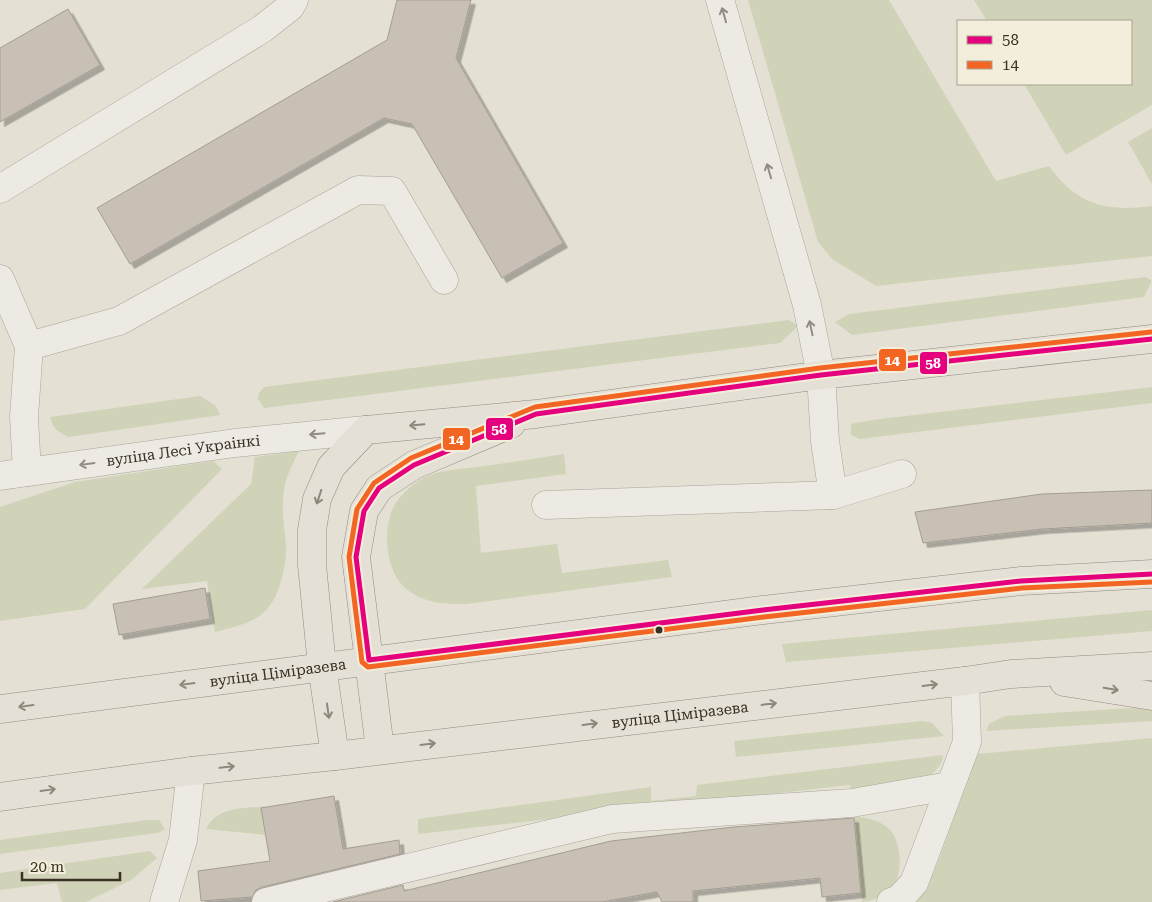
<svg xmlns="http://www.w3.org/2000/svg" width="1152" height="902" font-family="'Roboto Serif',serif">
  <defs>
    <filter id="shadow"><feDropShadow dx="4.5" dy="4.5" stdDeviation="0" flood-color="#0004"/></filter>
  </defs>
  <rect width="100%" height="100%" fill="#e4e0d3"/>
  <path fill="#d1d3b8" d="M748,0h141l107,181 53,-15c28,39 57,46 103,40v50l-276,30 -44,-27 -14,-17z
    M974,0h178v105l-86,50 -42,-71h107v-63h-144z
    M1152,128v56l-24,-42z
    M1146,277l6,4 -8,16 -292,38 -17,-13 14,-8z
    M789,320l9,6 -18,17 -516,65 -6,-9 1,-6 5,-6z
    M1152,387v16l-292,36 -9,-4v-11l21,-4z
    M200,396l16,10 4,9 -151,22c-11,-5 -16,-8 -19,-20z
    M299,451c-6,12 -13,25 -15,39 -3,19 0,35 2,54 1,22 -7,61 -28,73 -13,8 -29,11 -43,15l-8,-51 -65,8 109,-105 4,-27z
    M564,454l2,20 -90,12 5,67 76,-9 5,29 106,-13 4,17 -205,27c-22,0 -40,0 -58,-13 -24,-17 -27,-61 -15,-85 5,-10 18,-21 27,-27 16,-9 38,-10 56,-12 29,-4 58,-8 87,-13z
    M213,461l9,8 -137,140 -85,12v-114l75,-25z
    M1152,610v21l-366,31 -4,-18z
    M1131,708l21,1v12l-166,10 3,-7 16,-8z
    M922,721l10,2 12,13 -208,21 -2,-16z
    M1152,738v164h-236l22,-40 39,-108z
    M943,755c0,10 -9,17 -16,23l-76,15 -1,-8 -432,49v-15l233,-32v14l45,-5 1,-11z
    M266,806l-4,2 4,27 -60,-6c11,-23 38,-20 60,-23z
    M854,816c13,2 27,4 36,14 10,10 12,36 7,49 -5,12 -23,23 -35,23z
    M147,820h12l6,9 -7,4 -158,21v-14z
    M150,851l7,7 -26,22 -45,22h-24l-5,-19 -57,7v-17z"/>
  <path fill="#c8c0b4" stroke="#a49d92" filter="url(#shadow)" d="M397,0h74l-15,58 107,185 -61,35 -90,-154 -28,-6 -254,146 -33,-56 290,-168z
    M68,9l32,56 -100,57v-74z
    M1152,490v33l-110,6 -119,14 -8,-31 127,-18z
    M205,588l5,31 -91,16 -6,-31z
    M334,796l9,53 56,-9 1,14 -138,33 -6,3 -4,7 -51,4 -3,-30 72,-10 -9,-53z
    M854,818l7,75 -39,4 -2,-19 -127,13v11h-31l-5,-10 -55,10h-269l70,-17 1,6 207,-50 123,-14z"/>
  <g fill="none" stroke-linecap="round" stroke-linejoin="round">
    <defs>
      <g id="minor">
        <path d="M720,0l87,305 14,70 4,66 8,54 69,-21"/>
        <path d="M0,189l262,-160 28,-22 4,-7"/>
        <path d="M0,279l29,67 -5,71 3,55"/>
        <path d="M29,346l90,-25 239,-131 34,1 52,89"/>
        <path id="s1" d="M0,476l235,-33 131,-13"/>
        <path d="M546,505l287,-10"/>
        <path d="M164,902l19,-62 8,-69"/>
        <path d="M266,902l346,-83 240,-16 97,-17"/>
        <path d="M891,902l8,-3 15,-16 53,-141 -2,-61"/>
      </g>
      <g id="major">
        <path d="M1064,682l88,14"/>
        <path id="s2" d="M0,709l763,-99 258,-29 131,-7"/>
        <path d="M380,749l-24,-192 8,-46 15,-23 35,-23 97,-41"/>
        <path d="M335,756l-13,-90 -10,-101v-35l5,-31 14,-32 35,-37 170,-16 285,-39 331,-36"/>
        <path id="s3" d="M0,797l191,-26 144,-15 630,-75 46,-7 141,-8"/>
      </g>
    </defs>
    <use href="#minor" stroke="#aaa59b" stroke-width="29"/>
    <use href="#major" stroke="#908b82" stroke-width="29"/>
    <use href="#minor" stroke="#edeae3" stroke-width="28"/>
    <use href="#major" stroke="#e4e0d6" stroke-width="28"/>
    <defs>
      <path id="bus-1" d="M1152,339l-331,36 -285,39 -122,51 -35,23 -15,23 -8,46 13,103 394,-50 258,-29 131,-7"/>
      <path id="bus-2" d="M1151,332l-331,36 -285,39 -124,51 -37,25 -17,26 -8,48 13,105 6,5 396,-50 258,-29 130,-6"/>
    </defs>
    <use href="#bus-1" stroke="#f3eddb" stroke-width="9"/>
    <use href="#bus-2" stroke="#f3eddb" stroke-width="9"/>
    <use href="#bus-1" stroke="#e5007d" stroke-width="5"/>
    <use href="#bus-2" stroke="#f26522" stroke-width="5"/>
  </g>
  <defs><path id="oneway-shaft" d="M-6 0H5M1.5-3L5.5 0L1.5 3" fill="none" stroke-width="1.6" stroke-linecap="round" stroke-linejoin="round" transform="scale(1.25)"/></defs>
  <g stroke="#938c83">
    <use href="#oneway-shaft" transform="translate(724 15) rotate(-106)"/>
    <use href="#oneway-shaft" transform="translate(769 171) rotate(-106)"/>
    <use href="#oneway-shaft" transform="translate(811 328) rotate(-102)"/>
    <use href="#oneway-shaft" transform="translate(317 434) rotate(175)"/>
    <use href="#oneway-shaft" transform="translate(87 464) rotate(172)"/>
  </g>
  <g stroke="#8e887c">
    <use href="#oneway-shaft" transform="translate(417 425) rotate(175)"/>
    <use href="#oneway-shaft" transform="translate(319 497) rotate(108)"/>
    <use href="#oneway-shaft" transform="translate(187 684) rotate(172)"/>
    <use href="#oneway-shaft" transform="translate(930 685) rotate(-7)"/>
    <use href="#oneway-shaft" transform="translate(1111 689) rotate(9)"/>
    <use href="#oneway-shaft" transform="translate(769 704) rotate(-7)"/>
    <use href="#oneway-shaft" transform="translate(26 706) rotate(172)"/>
    <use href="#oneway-shaft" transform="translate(328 711) rotate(82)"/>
    <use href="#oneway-shaft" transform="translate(590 724) rotate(-7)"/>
    <use href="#oneway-shaft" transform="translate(428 744) rotate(-7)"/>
    <use href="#oneway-shaft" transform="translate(227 767) rotate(-6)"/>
    <use href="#oneway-shaft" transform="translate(48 790) rotate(-8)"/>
  </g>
  <circle fill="#392f23" stroke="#f3eddb" stroke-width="2" cx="659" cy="630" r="4.5"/>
  <g text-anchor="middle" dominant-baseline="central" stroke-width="5" stroke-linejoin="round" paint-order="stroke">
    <g font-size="15" fill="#392f23" stroke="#f3eddb">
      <text stroke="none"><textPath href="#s1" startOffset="185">вуліца Лесі Украінкі</textPath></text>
      <text stroke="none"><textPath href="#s2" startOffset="280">вуліца Ціміразева</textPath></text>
      <text stroke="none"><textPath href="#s3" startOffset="685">вуліца Ціміразева</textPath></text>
    </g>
  </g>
  <g stroke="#f3eddb" stroke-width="2">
    <rect x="878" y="348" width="29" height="24" rx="5" fill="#f26522"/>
    <rect x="919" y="351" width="29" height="24" rx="5" fill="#e5007d"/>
    <rect x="485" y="417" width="29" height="24" rx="5" fill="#e5007d"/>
    <rect x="442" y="427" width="29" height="24" rx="5" fill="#f26522"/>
  </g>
  <g font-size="14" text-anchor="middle" font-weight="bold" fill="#fff">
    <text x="892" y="365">14</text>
    <text x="933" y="368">58</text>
    <text x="499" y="434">58</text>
    <text x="456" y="444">14</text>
  </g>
  <rect x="957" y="20" width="175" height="65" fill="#f3eddb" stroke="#a9a191"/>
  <rect x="967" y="36" width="25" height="8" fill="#e5007d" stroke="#a9a191"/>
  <text x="1002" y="45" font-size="15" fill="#392f23">58</text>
  <rect x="967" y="61" width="25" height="8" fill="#f26522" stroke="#a9a191"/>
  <text x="1002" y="70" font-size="15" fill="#392f23">14</text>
  <path d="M22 872v8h98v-8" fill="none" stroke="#392f23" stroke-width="2.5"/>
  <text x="30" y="872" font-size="15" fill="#392f23" stroke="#f3eddb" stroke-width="4" paint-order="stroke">20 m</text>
</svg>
